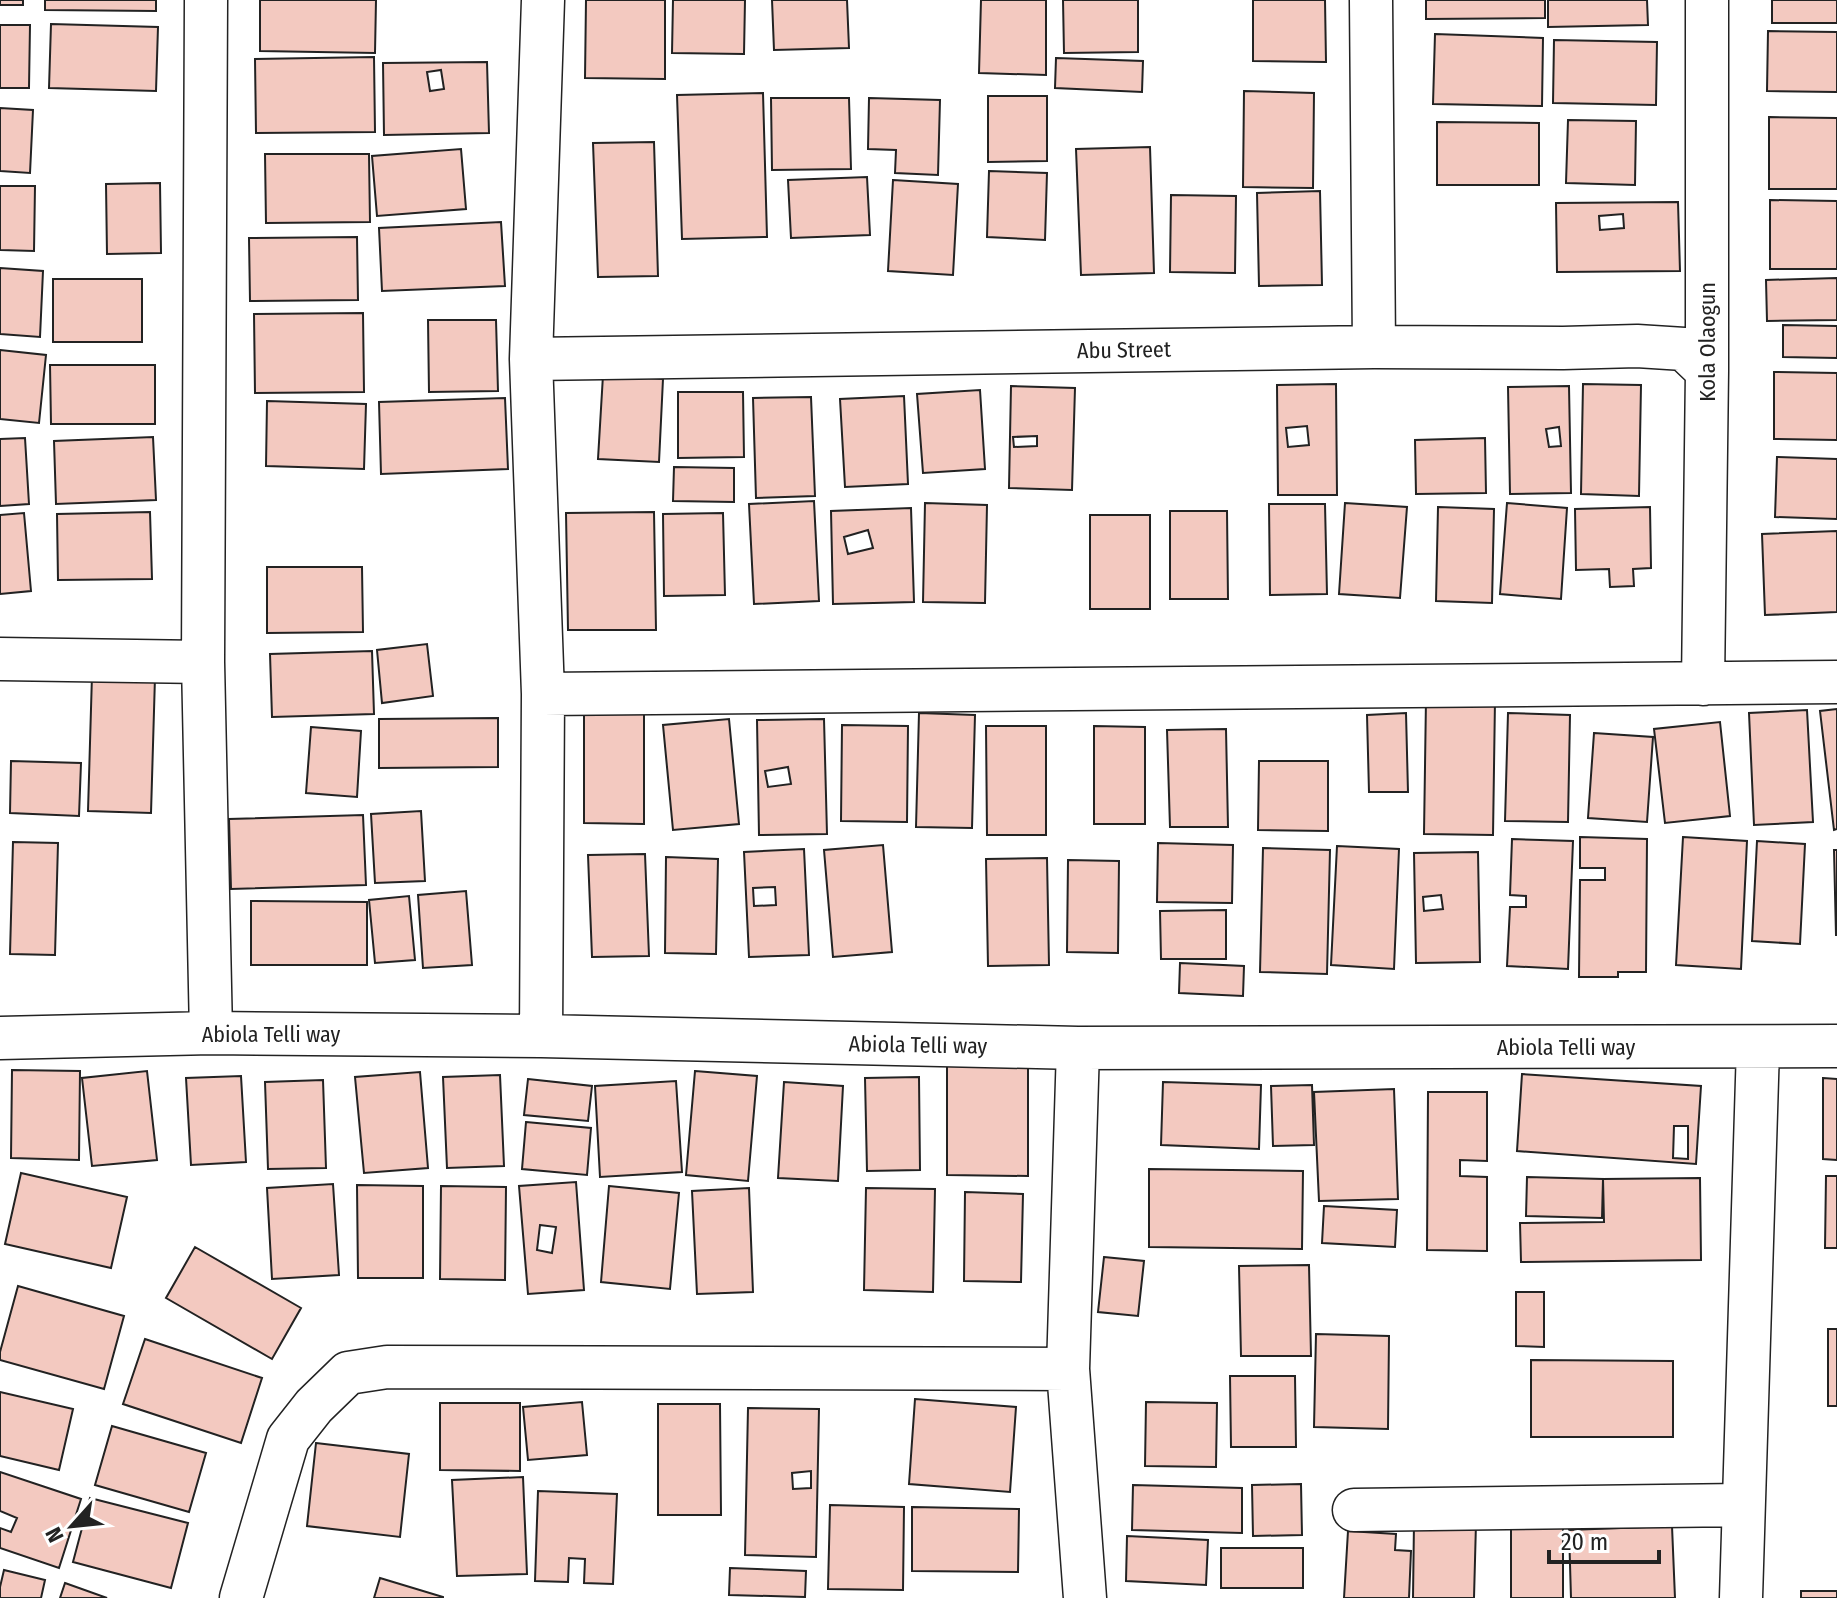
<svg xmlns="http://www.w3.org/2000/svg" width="1837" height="1598" font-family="'Fira Sans Condensed',sans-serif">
  <rect width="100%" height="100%" fill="#fff"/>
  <path fill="#f3c9c0" stroke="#222" stroke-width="2" fill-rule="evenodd" d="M0,0h23v5h-23z
    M45,0h111v11l-111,-1z
    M260,0h116l-1,53 -115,-2z
    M586,0h79v79l-80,-1z
    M673,0h72l-1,54 -72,-1z
    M772,0h75l2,48 -75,2z
    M981,0h65v75l-67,-2z
    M1063,0h75v52l-74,1z
    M1253,0h72l1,62 -73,-1z
    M1426,0h119v18l-119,1z
    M1548,0h99l1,25 -100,2z
    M1772,0h65v23h-65z
    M51,24l107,3 -2,64 -107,-3z
    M0,25h30l-1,63h-29z
    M1768,31l69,1v60l-70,-1z
    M1435,34l108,4 -1,68 -109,-2z
    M1554,40l103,2 -1,63 -103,-2z
    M374,57l1,75 -119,1 -1,-74z
    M1056,58l87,3 -1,31 -87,-4z
    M487,62l2,71 -105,2 -1,-72zM441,70l3,19 -14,2 -3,-19z
    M1244,91l70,2 -1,95 -70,-1z
    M763,93l4,144 -85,2 -5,-144z
    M988,96h59v65l-59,1z
    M771,98h78l2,71 -79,1z
    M869,98l71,2 -2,75 -43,-2 1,-23 -28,-1z
    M0,108l33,2 -3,63 -30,-2z
    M1769,117l68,1v71h-68z
    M1568,120l68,1 -1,64 -69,-2z
    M1437,122l102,1v62h-102z
    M654,142l4,134 -60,1 -5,-134z
    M1150,147l4,126 -73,2 -5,-126z
    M461,149l5,60 -89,7 -5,-60z
    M265,154h104l1,68 -104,1z
    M989,171l58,2 -2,67 -58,-3z
    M867,177l3,58 -79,3 -3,-58z
    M893,180l65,4 -5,91 -65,-4z
    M160,183l1,70 -54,1 -1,-70z
    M0,186h35l-1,65 -34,-1z
    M1320,191l2,94 -63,1 -2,-93z
    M1171,195l65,1 -1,77 -65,-1z
    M1770,200l67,1v68h-67z
    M1678,202l2,69 -123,1 -1,-69zM1623,214l1,14 -24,2 -1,-14z
    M501,222l4,64 -123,5 -3,-63z
    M357,237l1,63 -108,1 -1,-63z
    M0,268l43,3 -3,66 -40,-3z
    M1837,278v42l-70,1 -1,-41z
    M53,279h89v63h-89z
    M363,313l1,79 -109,1 -1,-79z
    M428,320h68l2,71 -69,1z
    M1783,325l54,1v32l-54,-1z
    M0,350l46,5 -7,68 -39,-4z
    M50,365h105v59h-104z
    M1774,372l63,1v67l-63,-1z
    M603,375l60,4 -4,83 -61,-3z
    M1336,384l1,111h-59l-1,-110zM1307,426l2,19 -21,2 -2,-19z
    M1583,384l58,1 -2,111 -58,-2z
    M1011,386l64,2 -3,102 -63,-2zM1037,436v10l-23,1 -1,-10z
    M1569,386l2,107 -61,1 -2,-107zM1559,427l2,19 -12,1 -3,-18z
    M980,390l5,79 -62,4 -6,-79z
    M678,392h65l1,65 -66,1z
    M904,396l4,88 -63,3 -5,-88z
    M811,397l4,99 -59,2 -3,-100z
    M505,398l3,71 -127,5 -2,-72z
    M267,401l99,3 -2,65 -98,-3z
    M153,437l3,63 -100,4 -2,-63z
    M25,438l4,66 -29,2v-67z
    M1485,438l1,55 -70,1 -1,-54z
    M1777,457l60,2v60l-62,-2z
    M674,467l60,1v34l-61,-1z
    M814,501l5,100 -65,3 -5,-100z
    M925,503l62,2 -2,98 -62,-1z
    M1345,503l62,4 -7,91 -61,-4z
    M1507,503l60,5 -6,91 -61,-5z
    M1269,504h56l2,90 -57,1z
    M1438,507l56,2 -2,94 -56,-2z
    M1650,507l1,61 -18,1 1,17 -24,1 -1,-18 -33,1 -1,-61z
    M911,508l3,94 -81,2 -2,-93zM868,530l5,18 -25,6 -4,-17z
    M1170,511h57l1,88h-58z
    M150,512l2,67 -94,1 -1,-66z
    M654,512l2,118h-88l-2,-117z
    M24,513l7,78 -31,3v-79z
    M723,513l2,82 -61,1 -1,-82z
    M1090,515h60v94h-60z
    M1837,531v81l-72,3 -3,-81z
    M267,567h95l1,65 -96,1z
    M427,644l6,52 -51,7 -5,-53z
    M372,651l2,63 -102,3 -2,-63z
    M92,675l63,2 -4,136 -63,-2z
    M1426,699l69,1 -2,135 -69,-1z
    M1837,709v120l-3,1 -14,-119z
    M1807,710l6,112 -59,3 -5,-112z
    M584,711l60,1v112l-60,-1z
    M919,713l56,2 -3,113 -56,-1z
    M1406,713l2,79h-39l-2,-77z
    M1508,713l62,2 -2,107 -63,-1z
    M498,718v49l-119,1v-49z
    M729,719l10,105 -66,6 -10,-105z
    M824,719l3,115 -68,1 -2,-115zM788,767l3,17 -23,3 -3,-16z
    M1720,722l10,94 -65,7 -11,-94z
    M842,725l66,1 -1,96 -66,-1z
    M986,726h60v109h-59z
    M1094,726l51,1v97h-51z
    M311,727l50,4 -4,66 -51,-4z
    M1226,729l2,98h-58l-3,-97z
    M1594,733l59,4 -6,85 -59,-4z
    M11,761l70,2 -2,53 -69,-3z
    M1259,761h69v70l-70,-1z
    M421,811l4,70 -50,2 -4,-69z
    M363,815l3,70 -135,4 -2,-70z
    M1580,837l67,2 -1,133h-28v5h-39l1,-97h25v-12h-25z
    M1683,837l64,4 -6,128 -65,-4z
    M1512,839l61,2 -5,128 -61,-3 3,-59h16v-11l-16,-1z
    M1757,841l48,3 -5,100 -48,-3z
    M13,842l45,1 -3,112 -45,-1z
    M1158,843l75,2 -1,58 -75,-1z
    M883,845l9,107 -59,5 -9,-107z
    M1337,846l62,3 -5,120 -63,-4z
    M1263,848l67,2 -3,124 -67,-2z
    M804,849l5,106 -60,2 -5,-105zM775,887l1,18 -22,1 -1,-18z
    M1834,850h3v85h-1z
    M1478,852l2,110 -64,1 -2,-110zM1441,895l2,14 -19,2 -1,-14z
    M645,854l4,102 -57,1 -4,-102z
    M666,857l52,2 -2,95 -51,-1z
    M1047,858l2,107 -61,1 -2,-107z
    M1068,860l51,1 -1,92 -51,-1z
    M466,891l6,74 -49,3 -5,-73z
    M409,896l6,64 -40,3 -6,-63z
    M251,901l116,1v63h-116z
    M1226,910v49h-65l-1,-48z
    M1180,963l64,3 -1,30 -64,-3z
    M947,1060l81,1v115l-81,-1z
    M12,1070l68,1 -1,89 -68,-2z
    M147,1071l10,89 -65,6 -10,-88z
    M695,1071l62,5 -9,105 -62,-6z
    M420,1072l8,96 -64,5 -9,-96z
    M1522,1074l179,12 -5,78 -179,-13zM1674,1126h14v33l-15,-1z
    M500,1075l4,91 -57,2 -4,-91z
    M241,1076l5,86 -55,3 -5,-87z
    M919,1077l1,93 -53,1 -2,-93z
    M1823,1078l14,1v81l-14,-1z
    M528,1079l64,7 -4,35 -64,-6z
    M323,1080l3,88 -58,1 -3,-87z
    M676,1081l6,91 -82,5 -5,-91z
    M784,1082l59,4 -5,95 -60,-3z
    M1163,1082l98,3 -2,64 -98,-4z
    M1312,1085l2,60 -41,1 -2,-60z
    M1394,1089l4,110 -79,2 -5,-109z
    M1428,1092h59v69l-27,-1v16l27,1v74l-60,-1z
    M526,1122l65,6 -4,47 -65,-6z
    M1149,1169l154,2 -1,78 -153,-2z
    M21,1173l106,24 -16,71 -106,-24z
    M1826,1176h11v72h-12z
    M1527,1177l76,2 -1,39 -76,-2z
    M1700,1178l1,82 -180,2 -1,-39 84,-1 -1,-43z
    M576,1182l8,108 -56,4 -9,-108zM540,1225l16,2 -4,26 -15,-3z
    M333,1184l6,91 -67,4 -5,-91z
    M357,1185l66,1v92h-65z
    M441,1186l65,1 -1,93 -65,-1z
    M609,1186l70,7 -9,96 -69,-7z
    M749,1188l4,104 -56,2 -5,-103z
    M866,1188l69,1 -2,103 -69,-2z
    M965,1192l58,2 -2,88 -57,-1z
    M1324,1206l73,4 -2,37 -73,-4z
    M195,1247l106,61 -29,51 -106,-61z
    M1104,1257l40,4 -6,55 -40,-4z
    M1309,1265l2,91h-70l-2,-90z
    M18,1286l106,30 -20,73 -104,-29v-8z
    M1516,1292h28v55l-28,-1z
    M1828,1329h9v77h-9z
    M1316,1334l73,2 -1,93 -74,-2z
    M145,1339l117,39 -21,65 -118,-39z
    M1531,1360l142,1v76h-142z
    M1230,1376h65l1,71h-65z
    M0,1392l73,17 -14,61 -59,-14z
    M915,1399l101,8 -6,85 -101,-8z
    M582,1402l5,53 -59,5 -5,-53z
    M1146,1402l71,1 -1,64 -71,-1z
    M440,1403h80v68l-80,-1z
    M658,1404h62l1,111h-63z
    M748,1408l71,1 -3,148 -71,-2zM811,1471v17l-18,1 -1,-16z
    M112,1426l94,27 -17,59 -94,-27z
    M316,1443l93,11 -9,83 -93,-11z
    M0,1472l81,27 -22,69 -59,-20v-20l11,4 6,-14 -17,-7z
    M523,1477l4,97 -70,2 -5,-96z
    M1301,1484l1,51 -49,1 -1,-51z
    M1133,1485l109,3v45l-110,-3z
    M538,1491l79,3 -4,90 -29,-1 1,-24 -16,-1 -1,24 -33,-1z
    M90,1498l98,25 -17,65 -98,-26z
    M830,1505l74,2 -1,83 -75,-1z
    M912,1507l107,2 -1,63 -106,-1z
    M1414,1522l62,1 -2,75h-61z
    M1511,1522l52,1v75h-52z
    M1672,1526l3,72h-104l-2,-68z
    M1348,1531l48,3 -1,16 16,1 -2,47h-65z
    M1127,1536l81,4 -2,45 -80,-4z
    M1221,1548h82v40h-82z
    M730,1568l76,3 -1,26 -76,-2z
    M4,1570l41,10 -4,18h-41v-11z
    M380,1578l63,19v1h-69z
    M65,1583l42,15h-47z
    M1801,1591h36v7h-36z"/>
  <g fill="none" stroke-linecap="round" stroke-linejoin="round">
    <defs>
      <path id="minor" d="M206,0l-3,662 8,371
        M1371,0l3,347
        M531,359l843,-12 189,1 74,-2 47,3 23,22
        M0,659l203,3
        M1703,684l4,-313v-371
        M543,694l1294,-12
        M541,1036l2,-342 -12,-335 12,-359
        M0,1038l211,-5 330,3 537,12 759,-2
        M1078,1048l-10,321 17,229
        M1354,1510l388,-5
        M241,1598l47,-159 26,-33 34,-33 39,-6 681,2
        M1741,1598l17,-551"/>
    </defs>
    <use href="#minor" stroke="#222" stroke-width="45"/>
    <use href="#minor" stroke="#fff" stroke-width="42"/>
  </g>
  <g text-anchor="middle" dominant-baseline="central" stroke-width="6" stroke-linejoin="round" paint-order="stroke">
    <g font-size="22" fill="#222" stroke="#fff">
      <text transform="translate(1707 342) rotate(-90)">Kola Olaogun</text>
      <text transform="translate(1124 350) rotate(-1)">Abu Street</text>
      <text x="271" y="1034">Abiola Telli way</text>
      <text transform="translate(918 1045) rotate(1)">Abiola Telli way</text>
      <text x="1566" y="1047">Abiola Telli way</text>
    </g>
  </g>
  <g transform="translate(72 1526) rotate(243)" stroke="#ffffff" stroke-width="6" paint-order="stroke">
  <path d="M0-6L14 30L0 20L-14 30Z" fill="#222222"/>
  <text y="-12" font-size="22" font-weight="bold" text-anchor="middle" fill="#222222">N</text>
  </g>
  <path d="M1549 1550v12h110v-12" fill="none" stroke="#222222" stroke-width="4"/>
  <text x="1561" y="1550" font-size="24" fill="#222222" stroke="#ffffff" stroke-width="6" paint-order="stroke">20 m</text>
</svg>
